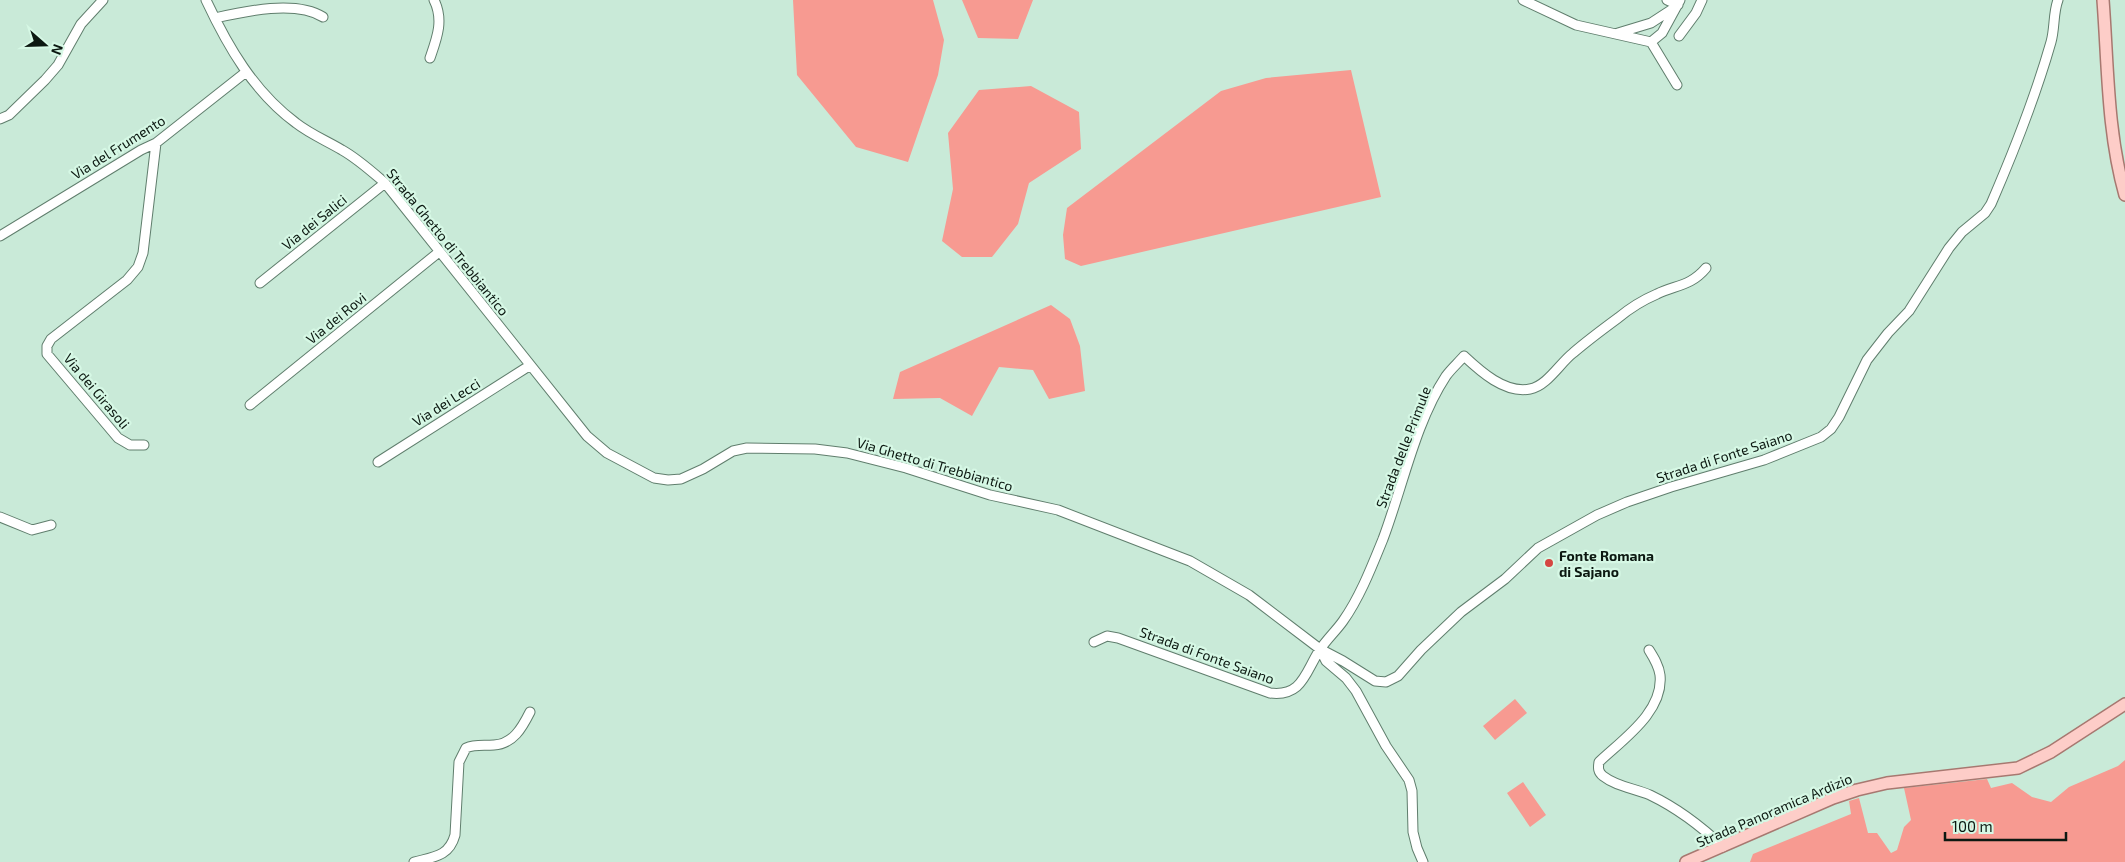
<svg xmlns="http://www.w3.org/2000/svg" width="2125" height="862" font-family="'Exo 2',sans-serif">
  <rect width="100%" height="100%" fill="#c9ead8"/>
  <path fill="#f79a91" d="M793,0h140l11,40 -6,35 -30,87 -52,-15 -59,-72z
    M962,0h71l-15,39 -40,-1z
    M1351,70l30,127 -300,69 -16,-7 -2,-24 4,-27 154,-117 45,-13z
    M1031,86l48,26 2,37 -52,34 -11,41 -26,33h-30l-20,-16 11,-52 -5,-56 31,-43z
    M1051,305l19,14 10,27 5,45 -36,8 -16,-29 -34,-3 -27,49 -32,-18 -47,1 7,-27z
    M1515,699l12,14 -32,27 -12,-14z
    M2125,760v102h-375l3,-8 98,-40 -2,-13 10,-3 9,35h9l14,20 6,-3 7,-23 7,-7 -7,-32 83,-9 4,9 21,-5 20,14 19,5 18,-15 49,-21z
    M1523,782l23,33 -16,12 -23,-34z"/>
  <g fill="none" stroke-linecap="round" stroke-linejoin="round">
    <defs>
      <path id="minor" d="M206,0c22,47 48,92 90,123 14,11 31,18 46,27 16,9 29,21 43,33l202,253 20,17 47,25 14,2 13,-1 22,-10 30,-18 14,-3 68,1 32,4 59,15 84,27 68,15 132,51 59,34 71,54 23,12 32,20 11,1 12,-6 23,-26 40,-38 44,-33 33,-31 59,-33 30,-13 44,-15 93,-27 57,-23 10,-8 8,-12 28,-57 21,-27 21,-22 40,-63 13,-16 23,-19 6,-9c23,-53 44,-106 60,-162 4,-14 2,-29 7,-42
        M1523,0l53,25 75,17 11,-9 18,-33
        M1667,0l11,5
        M215,18c31,-7 81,-18 108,-1
        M1618,33l33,-10 23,-15
        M1679,36l17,-23 6,-13
        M1651,42l26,43
        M430,58c7,-20 14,-38 4,-58
        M0,119l9,-4 36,-35 13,-15 23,-41 22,-24
        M0,236l141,-86 15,-7 90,-71
        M260,283l125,-100
        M250,405l189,-153
        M144,445h-14l-12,-7 -71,-84v-8l4,-7 76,-59 11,-13 5,-14 13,-110
        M378,462l151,-96
        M0,517l32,13 19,-5
        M1094,642l13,-6 11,2 152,55c32,4 35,-20 49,-42 7,-11 17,-20 24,-30 17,-24 29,-55 40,-82 20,-53 32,-116 63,-163 5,-7 12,-13 18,-20 16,15 41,38 66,33 17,-3 30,-26 43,-36 14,-12 30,-24 45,-35 12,-10 25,-18 39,-24 19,-9 34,-8 49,-26
        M1320,649l6,12 20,17 10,13 30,55 23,34 3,11 1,41 4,16 6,14
        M1649,650c5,8 10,16 11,25 4,37 -38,65 -61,87 -1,6 -1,10 4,14 14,11 31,12 47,19 27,13 52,32 73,52
        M414,862c19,-5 35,-5 41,-27l4,-73 7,-14c9,-4 18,-2 28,-3 19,-1 28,-17 36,-33"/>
      <path id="major" d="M2103,0c5,65 4,131 22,195
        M1686,862l147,-64 24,-8 30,-7 131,-15 33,-16 74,-48"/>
    </defs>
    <use href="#minor" stroke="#607e6d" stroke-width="11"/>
    <use href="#major" stroke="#a77870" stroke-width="14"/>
    <use href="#minor" stroke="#fff" stroke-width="9"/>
    <use href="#major" stroke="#fdcdc8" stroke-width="11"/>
  </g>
  <circle fill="#d54642" stroke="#d6f8e5" stroke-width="2" cx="1549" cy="563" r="5"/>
  <g text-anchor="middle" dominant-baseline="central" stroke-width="4.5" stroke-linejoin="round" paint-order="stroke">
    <g font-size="14" fill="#0c1811" stroke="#d6f8e5">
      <text transform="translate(118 147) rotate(-32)">Via del Frumento</text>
      <text transform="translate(314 222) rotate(-39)">Via dei Salici</text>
      <text transform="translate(448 242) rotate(51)">Strada Ghetto di Trebbiantico</text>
      <text transform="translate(336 318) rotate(-39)">Via dei Rovi</text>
      <text transform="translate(97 391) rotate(50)">Via dei Girasoli</text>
      <text transform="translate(446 402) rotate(-32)">Via dei Lecci</text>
      <text transform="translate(1403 447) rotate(-69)">Strada delle Primule</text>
      <text transform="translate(1724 456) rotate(-18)">Strada di Fonte Saiano</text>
      <text transform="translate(935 464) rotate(16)">Via Ghetto di Trebbiantico</text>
      <text transform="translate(1207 655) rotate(20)">Strada di Fonte Saiano</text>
      <text transform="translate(1774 810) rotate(-23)">Strada Panoramica Ardizio</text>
    </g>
    <g font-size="14" font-weight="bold" fill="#0c1811" stroke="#d6f8e5" text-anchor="start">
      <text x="1559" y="555">Fonte Romana<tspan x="1559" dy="16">di Sajano</tspan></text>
    </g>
  </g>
  <g transform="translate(45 45) rotate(110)" stroke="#d6f8e5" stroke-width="4" paint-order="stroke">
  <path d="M0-4L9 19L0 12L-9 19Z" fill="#0c1811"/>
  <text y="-8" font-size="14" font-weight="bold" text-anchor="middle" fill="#0c1811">N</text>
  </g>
  <path d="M1945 832v8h121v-8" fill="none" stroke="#0c1811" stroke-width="2.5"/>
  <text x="1952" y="832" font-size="15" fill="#0c1811" stroke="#d6f8e5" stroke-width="4" paint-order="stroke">100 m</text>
</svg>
